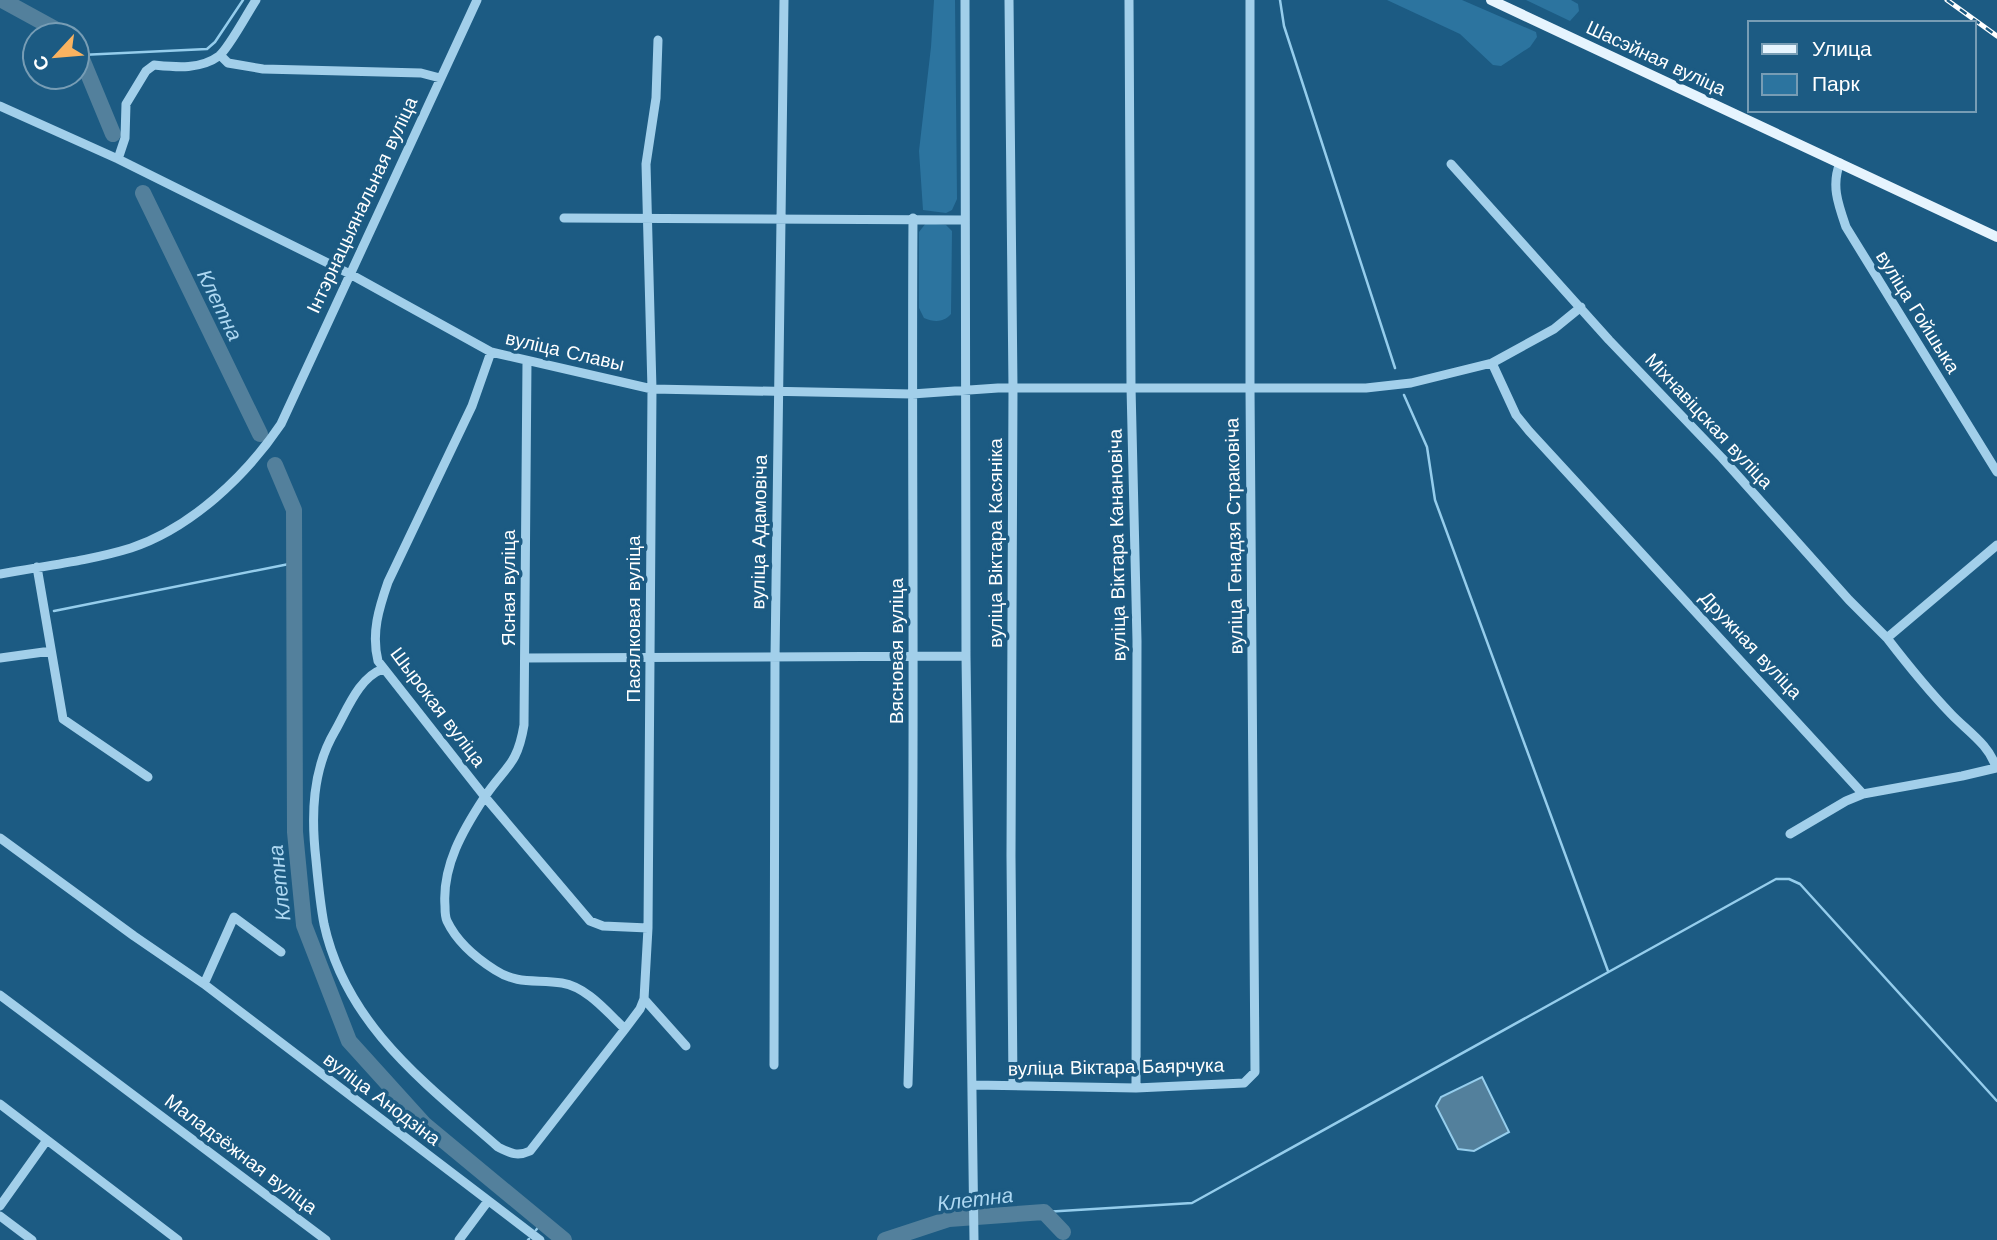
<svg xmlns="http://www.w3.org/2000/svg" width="1997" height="1240" font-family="'Work Sans',sans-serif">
  <rect width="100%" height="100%" fill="#1c5b83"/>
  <path fill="#2c749f" d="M934,0h21l2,199 -5,11 -6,3 -23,-3 -4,-59 12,-104z
    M1387,0h75l74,32 1,5 -7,10 -29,19 -8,-1 -33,-31z
    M1526,0h45l7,4 1,7 -9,10z
    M926,223l20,2 6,6 -1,83c-8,9 -17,8 -27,4l-5,-10v-76z"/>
  <path fill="#53809c" stroke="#95cdec" stroke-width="2" d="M1482,1077l27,55 -35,19 -16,-2 -22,-43 5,-9z"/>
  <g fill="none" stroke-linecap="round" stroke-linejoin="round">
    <path stroke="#95cdec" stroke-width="2.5" d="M1280,0l4,26 111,342
      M81,55l126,-6 8,-7 28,-42
      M1404,395l23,52 8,53 173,471
      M54,611l240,-48
      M1044,1212l148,-9 584,-324h13l11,5 197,217
      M536,1230l6,-7
      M528,1240l1,-1"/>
    <path stroke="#53809c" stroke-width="16" d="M2,0l64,35
      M77,47l36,87
      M143,193l117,241
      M275,465l19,45 1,322 9,93 45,116 76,84 139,115
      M885,1240l64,-21 95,-7 19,20"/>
    <path stroke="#a2cfea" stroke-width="9" d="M965,0l1,656 8,584
      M1009,0l4,388 -2,468 2,229
      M1129,0l2,387 6,254 -1,447
      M220,55l8,8 35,6 158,4 19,5
      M0,106l118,53 232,115 141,78 161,37 260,5 86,-6h368l45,-5 81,-20
      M118,159l7,-21 1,-34 20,-33 8,-6c21,2 46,5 65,-9 10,-8 29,-44 37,-56
      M1840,163c-9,22 -2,41 6,64l151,245
      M1451,164l158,176 113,118 127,142 38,38 110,-93
      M564,218l400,2
      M1581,307l-27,22 -62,34 24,52 13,16 334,363 99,-18 34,-8c-6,-23 -30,-38 -45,-54 -23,-24 -44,-50 -64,-76
      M491,352l-19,54 -84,176c-9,26 -17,51 -10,79l107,136 105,124 13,5 45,2
      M527,361l-3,364c-7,42 -19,41 -40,73 -21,32 -42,68 -39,108 0,5 0,11 2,15 10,21 29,37 48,49 23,15 41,9 67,13 25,4 45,29 63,46
      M37,567l26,152 85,58
      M0,574c43,-8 89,-13 131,-26 60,-20 115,-72 150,-124l196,-424
      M0,658l51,-7
      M526,658l440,-2
      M383,669c-24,8 -36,41 -48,62 -23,39 -24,85 -19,129 2,21 4,43 8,64 22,101 101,159 174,223 12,6 19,10 32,4l95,-122 15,-20 4,-10 4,-71 4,-539 -6,-225 10,-66 2,-58
      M1790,834l56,-33 17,-7
      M0,838l134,98 70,48 336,256
      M204,984l30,-67 47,35
      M0,995l326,245
      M644,999l42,47
      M774,1065l1,-407 9,-658
      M908,1084c9,-289 3,-577 5,-866
      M973,1085l163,3 108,-5 11,-11 -5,-684v-388
      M0,1104l178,136
      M0,1206l47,-66
      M0,1216l32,24
      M459,1240l29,-39"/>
    <path stroke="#e6f4fe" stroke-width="10" d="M1491,0l506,237"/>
    <defs>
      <path id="rail" d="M1947,0l50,36"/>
    </defs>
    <use href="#rail" stroke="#fff" stroke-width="5"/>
    <use href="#rail" stroke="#1c5b83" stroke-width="2.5" stroke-dasharray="8" stroke-linecap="butt"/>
  </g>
  <g text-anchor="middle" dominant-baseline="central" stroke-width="7" stroke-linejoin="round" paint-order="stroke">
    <g font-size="19" fill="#fff" stroke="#1c5b83">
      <text transform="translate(1656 58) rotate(25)">Шасэйная вуліца</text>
      <text transform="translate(362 205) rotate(-65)">Інтэрнацыянальная вуліца</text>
      <text transform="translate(1918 312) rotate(58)">вуліца Гойшыка</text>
      <text transform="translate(565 351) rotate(13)">вуліца Славы</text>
      <text transform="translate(1709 421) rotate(47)">Міхнавіцская вуліца</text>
      <text transform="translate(759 532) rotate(-89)">вуліца Адамовіча</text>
      <text transform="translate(1234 536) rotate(-91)">вуліца Генадзя Страковіча</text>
      <text transform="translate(995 543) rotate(-90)">вуліца Віктара Касяніка</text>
      <text transform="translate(1117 545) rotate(-91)">вуліца Віктара Канановіча</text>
      <text transform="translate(508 588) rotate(-90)">Ясная вуліца</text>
      <text transform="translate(633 619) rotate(-90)">Пасялковая вуліца</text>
      <text transform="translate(1751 645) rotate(47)">Дружная вуліца</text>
      <text transform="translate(896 651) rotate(-90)">Вясновая вуліца</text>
      <text transform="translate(438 707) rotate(53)">Шырокая вуліца</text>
      <text transform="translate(1116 1067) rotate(-1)">вуліца Віктара Баярчука</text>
      <text transform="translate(382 1099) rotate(37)">вуліца Анодзіна</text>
      <text transform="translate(241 1154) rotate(37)">Маладзёжная вуліца</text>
    </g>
    <g font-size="21" font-style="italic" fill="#aed8f2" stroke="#1c5b83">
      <text transform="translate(220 305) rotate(64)">Клетна</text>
      <text transform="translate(279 883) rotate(-96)">Клетна</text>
      <text transform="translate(975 1199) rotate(-7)">Клетна</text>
    </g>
  </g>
  <rect x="1748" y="21" width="228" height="91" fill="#1c5b83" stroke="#779db5" stroke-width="2"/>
  <rect x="1762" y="44" width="35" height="10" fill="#e6f4fe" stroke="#779db5" stroke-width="2"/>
  <text x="1812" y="56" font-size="21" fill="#ffffff">Улица</text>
  <rect x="1762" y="74" width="35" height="21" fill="#2c749f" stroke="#779db5" stroke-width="2"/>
  <text x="1812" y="91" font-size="21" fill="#ffffff">Парк</text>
  <g transform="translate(56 56) rotate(244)"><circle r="33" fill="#1c5b83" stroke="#779db5" stroke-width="2"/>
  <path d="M0-5L12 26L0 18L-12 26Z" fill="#fab360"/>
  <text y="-10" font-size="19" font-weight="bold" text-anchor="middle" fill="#ffffff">С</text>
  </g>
</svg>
